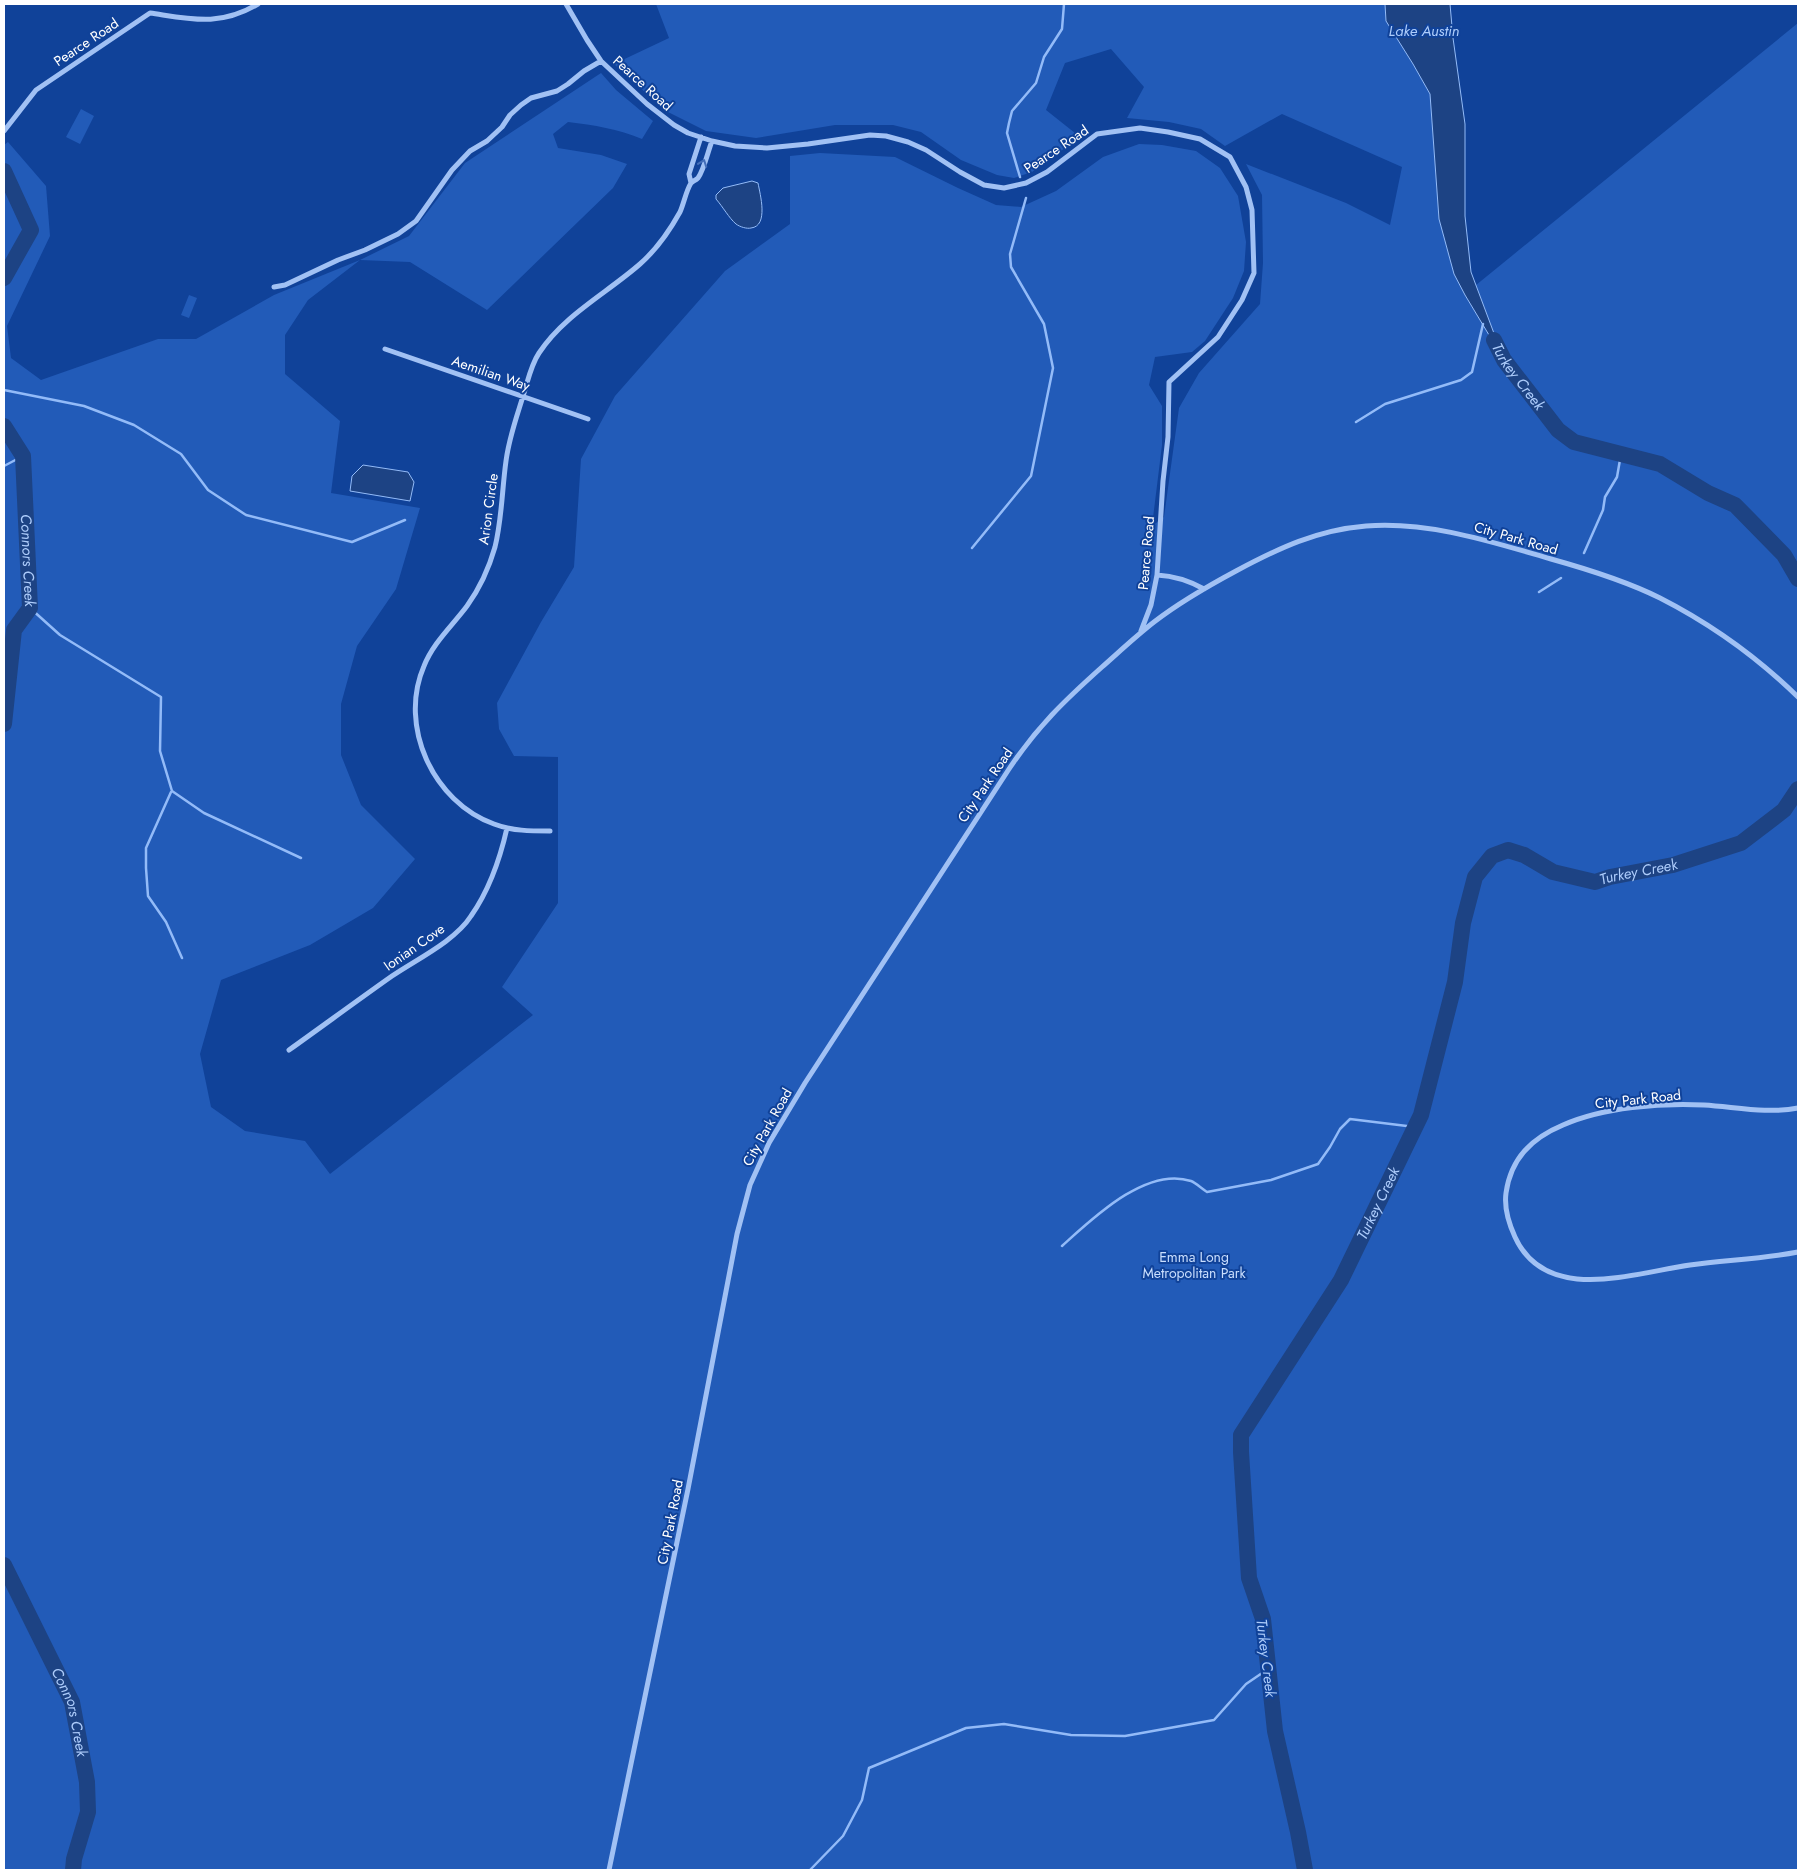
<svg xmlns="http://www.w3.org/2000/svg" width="1802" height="1874" font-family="Jost,sans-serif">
  <rect width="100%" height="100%" fill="#104299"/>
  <path fill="#225bb8" d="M656,4h729l1,17 27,43 17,30 9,125 26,75 333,-271v1847h-1794v-1725l4,-3 38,44 4,50 -43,90 4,32 30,22 117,-41h38l78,-44 86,-35 49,-24 56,-73 136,-90 15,17 37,31 -11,18c-24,-10 -48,-14 -74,-17l-15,12 5,14 43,7 26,9 -14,24 -126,122 -77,-48 -50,-2 -52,40 -23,35v39l55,47 -9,72 89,15 -24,81 -39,57 -16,58v51l20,50 54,54 -42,49 -63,37 -89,35 -21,74 11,53 34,24 60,10 25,33 203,-159 -31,-28 56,-84v-146l-44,-1 -15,-27 -2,-26 44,-81 33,-55 7,-108 34,-63 110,-125 65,-47v-68l30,-3 75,4 63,31 38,17 25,2 35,-16 47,-34 36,-13 23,1 34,6 24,17 18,28 8,46 -2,29 -11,27 -28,43 -13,11 -37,5 -6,28 13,21v39l-10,81 12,-9 15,-109 20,-35 61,-69 3,-41 -1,-68 -16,-31 100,39 44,22 12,-58 -120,-53 -57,32 -24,-17 -32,-7 -42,-4 17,-31 -33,-38 -46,14 -19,47 34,27 -48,35 -18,6 -17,-3 -36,-15 -40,-28 -28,-7h-58l-79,13 -50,-7 -40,-20 -52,-47 55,-26z
    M81,109l13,7 -14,28 -14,-7z
    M189,295l8,3 -8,20 -8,-3z"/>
  <path fill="#1d4384" stroke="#93bbf8" d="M1385,4h65l3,34 12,86v92l6,56 33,88 -39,-65 -11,-21 -15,-55 -9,-125 -17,-30 -27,-43z
    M752,181l6,2c2,11 11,43 -7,45 -4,1 -11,-1 -15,-4 -7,-6 -13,-17 -20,-25v-4l7,-7z
    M363,465l45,7 6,10 -4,19 -60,-10 2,-15z"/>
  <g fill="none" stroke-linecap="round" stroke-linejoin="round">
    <path stroke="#93bbf8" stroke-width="2.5" d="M1020,177l-13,-44 2,-10 3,-12 24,-28 8,-26 18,-28 2,-25
      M4,390l80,16 50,19 47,29 27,36 38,25 106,27 53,-22
      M1356,422l29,-18 76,-24 11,-8 11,-48
      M4,466l19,-10
      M972,548l59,-72 22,-108 -9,-44 -33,-57 -1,-13 16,-56
      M1584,553l19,-43 2,-13 12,-20 4,-23
      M1539,592l22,-14
      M30,608l30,27 101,62 -1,54 12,40 32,22 97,45
      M171,792l-25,56v20l2,28 18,26 16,36
      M1062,1246c30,-27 84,-80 129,-65 5,2 11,8 16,11l64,-12 47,-16 12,-17 10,-18 10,-10 65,8
      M810,1870l33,-34 19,-36 7,-32 97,-40 38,-4 67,11 54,1 89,-16 32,-36 22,-15"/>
    <g stroke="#1d4384" stroke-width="16">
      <path d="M4,171l27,59 -27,48"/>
      <path id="s1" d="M1494,340l10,20 54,70 16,12 86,22 48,29 27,12 49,50 14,24"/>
      <path id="s2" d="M4,426l19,30 7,152 -16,22 -10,94"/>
      <path id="s3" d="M4,1565l68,137 15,80 1,30 -14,47 -1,11"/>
      <path id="s4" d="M1305,1870l-7,-38 -23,-101 -12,-112 -14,-41 -8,-126v-17l100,-155 80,-165 34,-133 8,-59 12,-46 17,-21 16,-6 16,5 29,17 42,10 15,-5 63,-12 68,-22 43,-33 14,-21"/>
    </g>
    <path stroke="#a1c1f4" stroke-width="5" d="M566,4l21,36 14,21 46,43 27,21 14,8 24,8 23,5 32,2 41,-4 62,-9 16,1 22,6 18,8 34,22 24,13 20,3 22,-5 21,-11 50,-38 43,-6 28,4 32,7 30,18 16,30 6,23 2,63 -12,27 -24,37 -49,45 -1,55 -5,44 -6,94 -6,30 -10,26
      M4,131l32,-41 114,-77c41,6 70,14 108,-9
      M691,183l-2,-9 12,-37
      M274,287l11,-2 53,-25 27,-10 33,-16 18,-13 36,-51 18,-19 17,-10 15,-14 8,-12 11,-10 10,-7 26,-7 11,-7 16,-13 17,-10
      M385,349l203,70
      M1157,575c18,1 31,5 47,14
      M550,831c-19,0 -38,0 -56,-7 -61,-22 -96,-98 -70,-158 9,-23 28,-40 43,-60 13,-18 22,-38 28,-59 7,-28 7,-58 11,-86 3,-24 11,-45 18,-68 4,-13 7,-28 15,-40 25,-38 68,-60 101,-89 16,-14 30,-34 40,-52 4,-9 6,-21 11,-29 3,-3 4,-2 7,-5 6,-8 10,-27 14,-37
      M289,1050c35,-25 69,-50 103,-74 25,-17 63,-35 79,-60 19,-27 29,-57 36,-88
      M1798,1108c-31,6 -62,-1 -94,-3 -44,-2 -100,2 -141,20 -31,13 -52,33 -57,68 -2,15 3,31 9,44 31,68 119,36 175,28 36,-5 72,-6 108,-13
      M609,1870l79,-381 49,-255 13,-49 19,-42 36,-60 204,-314c28,-42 55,-68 93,-102 17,-15 34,-31 52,-45 26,-20 54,-36 82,-51 43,-23 81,-41 130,-45 63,-5 126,16 185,33 36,10 75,22 109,39 51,26 97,59 138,99"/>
  </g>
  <defs><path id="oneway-chevron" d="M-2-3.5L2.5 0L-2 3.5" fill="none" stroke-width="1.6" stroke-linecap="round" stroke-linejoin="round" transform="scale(1.25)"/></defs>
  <use stroke="#436eb9" href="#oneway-chevron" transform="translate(703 163) rotate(-70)"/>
  <g text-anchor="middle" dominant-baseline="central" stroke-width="4" stroke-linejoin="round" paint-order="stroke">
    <g font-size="14" fill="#fff" stroke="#104299">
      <text transform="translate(86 42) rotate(-34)">Pearce Road</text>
      <text transform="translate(643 83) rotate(42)">Pearce Road</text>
      <text transform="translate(1056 149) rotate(-34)">Pearce Road</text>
      <text transform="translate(491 373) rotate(19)">Aemilian Way</text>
      <text transform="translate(488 509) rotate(-82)">Arion Circle</text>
      <text transform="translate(1516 538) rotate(16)">City Park Road</text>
      <text transform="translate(1146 553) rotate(-85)">Pearce Road</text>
      <text transform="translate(985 785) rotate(-56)">City Park Road</text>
      <text transform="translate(414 947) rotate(-35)">Ionian Cove</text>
      <text transform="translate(1638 1099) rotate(-6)">City Park Road</text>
      <text transform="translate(767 1127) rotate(-61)">City Park Road</text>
      <text transform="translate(670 1522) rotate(-79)">City Park Road</text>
    </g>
    <g font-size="14" fill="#c9defe" stroke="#104299">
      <text x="1194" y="1257">Emma Long<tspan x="1194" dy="16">Metropolitan Park</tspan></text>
    </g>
    <g font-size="15" font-style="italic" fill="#adccfb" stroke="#104299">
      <text x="1424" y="31">Lake Austin</text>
      <text stroke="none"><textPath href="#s1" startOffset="44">Turkey Creek</textPath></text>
      <text stroke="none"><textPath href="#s2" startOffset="140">Connors Creek</textPath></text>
      <text stroke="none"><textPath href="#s4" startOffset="1236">Turkey Creek</textPath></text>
      <text stroke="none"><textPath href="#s4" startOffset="711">Turkey Creek</textPath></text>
      <text transform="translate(1266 1658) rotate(83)">Turkey Creek</text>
      <text stroke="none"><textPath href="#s3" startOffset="162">Connors Creek</textPath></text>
    </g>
  </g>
  <rect width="1802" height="1874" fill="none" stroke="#ffffff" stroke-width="10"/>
</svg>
